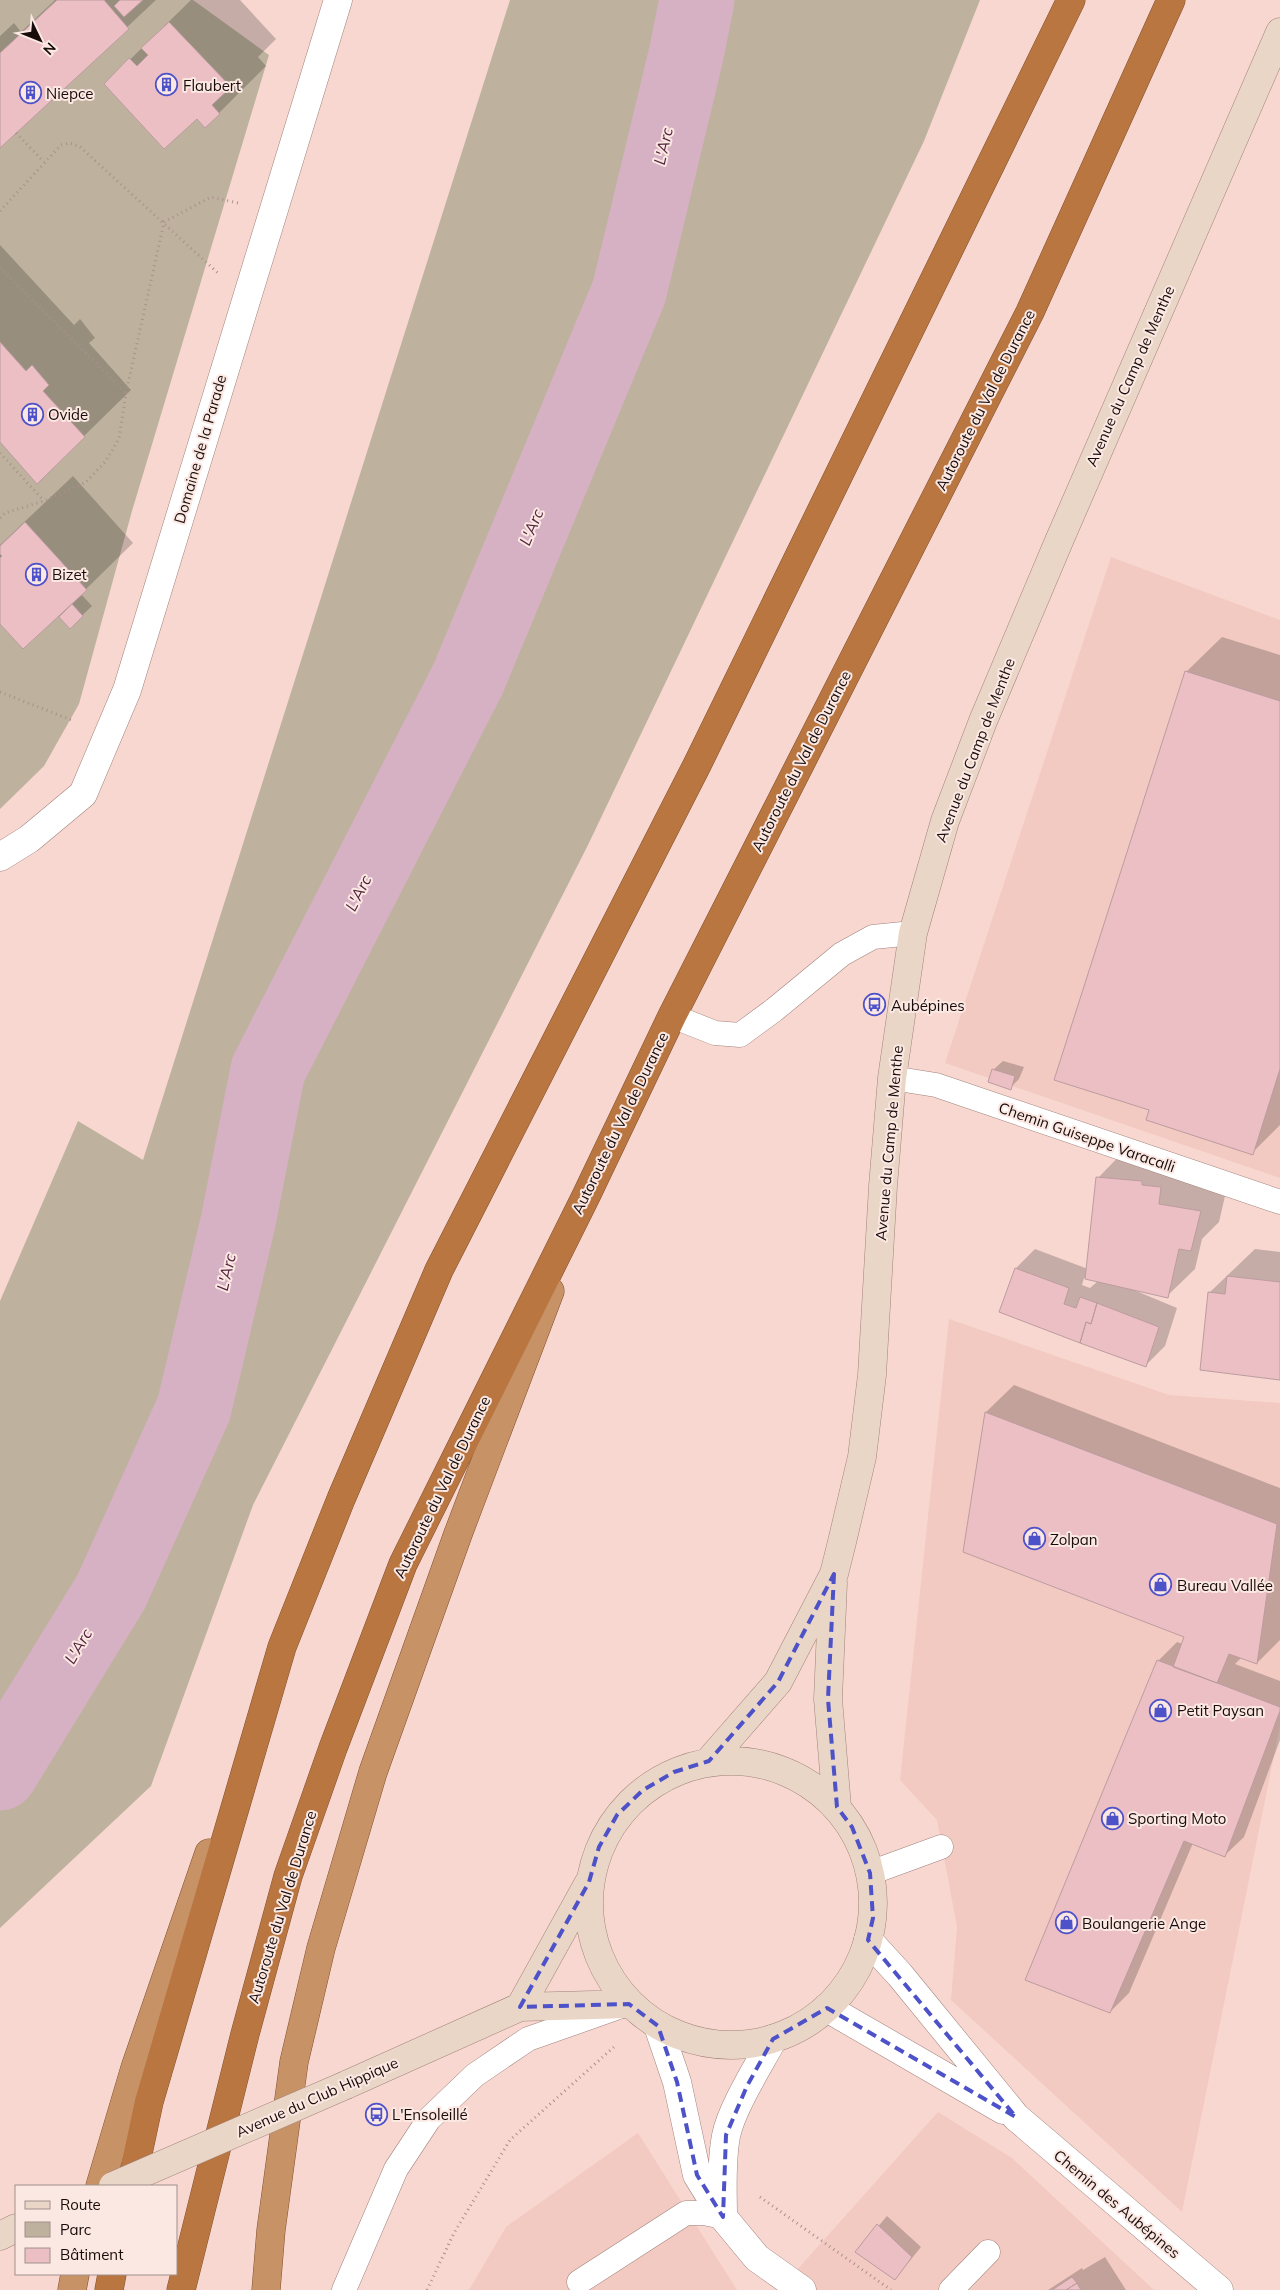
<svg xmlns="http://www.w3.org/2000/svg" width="1280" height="2290" font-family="Mulish,sans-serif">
  <rect width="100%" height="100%" fill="#f8d7d0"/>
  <path fill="#f2cac1" d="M1111,557l169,63v558l-335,-115z
    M949,1319l220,76 111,8v323l-98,486 -231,-212 6,-73 -20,-107 -37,-40z
    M938,2112l74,46 142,132h-375z
    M638,2133l99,157h-268l37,-63z"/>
  <path fill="#beb29e" d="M0,0h193l76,55 -137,456 -53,193 -35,62 -44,43z
    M510,0h470l-56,141 -336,704 -335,660 -102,281 -151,142v-627l78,-180 65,39z"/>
  <path fill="#0003" fill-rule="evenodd" d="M55,0h101l-156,146v-110l14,-13 7,9z
    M191,0h49l36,39 -18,18 8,9 -47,47 -22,4 -92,-33z
    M0,245l74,80 6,-6 15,19 -6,5 42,47 -47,46 -84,4z
    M73,476l60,67 -52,51 11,12 -22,21 -3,-20 -67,16v-78z
    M1222,637l58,18v470l-28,28 -101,-44 35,-437z
    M1003,1061l21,6 -5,12 -9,9 -17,-18z
    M1125,1150l103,33 -9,39 -17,17 -7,30 -28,27 -38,-8 48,20 -12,38 -19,19 -145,-54 15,-43 19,-19 53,20 10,-91zM1084,1278l14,3 -8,7 -8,-3z
    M1255,1249l25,3v127l-71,-86z
    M1014,1385l266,103v152l-23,23 -15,-6 -7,7 45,17v59l-36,97 -19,18 -32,-12 -64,150 -19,19 48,-351 19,-19 6,2 3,-7 -222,-86 22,-139z
    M887,2216l34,31 -26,32 -38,-28z
    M1105,2257l21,33h-78l34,-22 1,2z"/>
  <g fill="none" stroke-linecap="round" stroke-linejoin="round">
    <path stroke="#d6b0c3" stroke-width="75" d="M0,1773l111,-181 83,-184 44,-186 30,-152 200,-391 161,-387 57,-237 11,-55"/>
  </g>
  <path fill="#ebbfc4" stroke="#bc9ca0" d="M57,0h47l25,29 -129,119v-95z
    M120,0h23l-19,17 -10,-11z
    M169,22l62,65 -19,18 8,9 -15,14 -8,-9 -33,30 -60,-65 25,-26 8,8 11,-11 -7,-7z
    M0,342l26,29 6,-6 17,20 -6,6 42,46 -48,47 -37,-42z
    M25,522l62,68 -64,59 -23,-25v-66l2,-2 -2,-2v-8z
    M72,604l11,12 -13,13 -11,-12z
    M1185,671l95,30v368l-27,86 -107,-35 3,-10 -95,-30z
    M992,1069l23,7 -4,14 -23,-8z
    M1096,1177l46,4v4l19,2 -2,17 42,7 -10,40 -12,-2 -11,49 -83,-19z
    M1015,1268l54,20 -5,16 12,4 4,-11 17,6 -6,21 -5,-2 -6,21 -81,-31z
    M1227,1276l53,6v98l-80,-10 8,-78 17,2z
    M1097,1303l62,24 -13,40 -66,-24 6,-21 5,2z
    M985,1412l292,112 -20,140 -28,-10 -12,29 -44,-16 11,-30 -221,-85z
    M1157,1660l123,47v4l-55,146 -41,-16 -74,172 -85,-33z
    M877,2224l35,33 -17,23 -40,-28z
    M1072,2277l5,6 -11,7h-14z
    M1077,2283l4,7h-15z"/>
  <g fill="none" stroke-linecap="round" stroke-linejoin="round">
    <defs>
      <path id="service" d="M672,1016l43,17 25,2 34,-25 68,-56 31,-17 40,-4
        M892,1078l44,7 344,117
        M870,1873l71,-26
        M579,2282l107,-69h18l19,4
        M344,2290l52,-121 33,-50 46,-44 53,-36 88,-31
        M951,2290l37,-38"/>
      <path id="minor" d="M0,857l29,-18 54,-45 44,-104 211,-690"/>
      <path id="tertiary" d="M868,1940l32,35 116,142 203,173
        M827,2008l176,102
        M658,2026l19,56 20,93 26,42 34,41 45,32
        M723,2217c0,-26 -2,-55 3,-81 5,-27 33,-71 47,-97"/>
      <path id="secondary" d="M833,1583l-5,116 9,108
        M589 1903a142 142 0 1 1 284 0a142 142 0 1 1-284 0Z
        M709,1761l69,-79 56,-108 8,-32 20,-85 10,-82 11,-189 9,-108 21,-145 32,-112 38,-100 76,-180 221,-509
        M520,2007l68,-123
        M346,2085l174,-78 109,-3
        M0,2236l16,-8"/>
      <path id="trunk" d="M100,2186l35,-118 74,-215
        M72,2290l3,-16
        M266,2290l5,-60 23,-168 27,-114 52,-176 85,-238 92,-243"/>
      <path id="motorway" d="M131,2186l18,-84 133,-455 59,-148 98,-229 257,-503 375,-767
        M109,2290l3,-16
        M181,2290l64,-256 43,-158 45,-128 70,-184 183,-368 86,-180 358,-704 141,-312"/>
    </defs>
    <use href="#service" stroke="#a0837c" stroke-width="25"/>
    <use href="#minor" stroke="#a0837c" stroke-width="29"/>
    <use href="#tertiary" stroke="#a0837c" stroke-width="29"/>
    <use href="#secondary" stroke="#a0837c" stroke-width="29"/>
    <use href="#trunk" stroke="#81512e" stroke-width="29"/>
    <use href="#motorway" stroke="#81512e" stroke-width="29"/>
    <path stroke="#a9908b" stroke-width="3" stroke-dasharray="1 4" stroke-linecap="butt" d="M16,133l28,29
      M0,211l61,-66 8,-2 10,3 139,127
      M0,268l126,125
      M0,453l44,48
      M0,518l5,-5 39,-12 42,-19 19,-20 14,-23 7,-46 38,-171 47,-25 27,6
      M0,692l74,29
      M760,2197l131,93
      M427,2290l27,-57 56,-93 105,-94"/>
    <use href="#service" stroke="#fff" stroke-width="24"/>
    <use href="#minor" stroke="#fff" stroke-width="28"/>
    <use href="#tertiary" stroke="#fff" stroke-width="28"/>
    <use href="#secondary" stroke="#ead6c6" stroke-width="28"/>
    <use href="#trunk" stroke="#c89267" stroke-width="28"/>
    <use href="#motorway" stroke="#ba7641" stroke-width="28"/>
    <defs>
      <path id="secondary-bridge" d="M113,2186l233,-101"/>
    </defs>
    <use href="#secondary-bridge" stroke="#a0837c" stroke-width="29" stroke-linecap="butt"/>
    <use href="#secondary-bridge" stroke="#ead6c6" stroke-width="28"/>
  </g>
  <path fill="none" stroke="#4e52c8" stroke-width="4" stroke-dasharray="10 6" stroke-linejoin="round" d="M834,1574l-6,125 9,108 15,20 18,46 3,45 -5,22 148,177 -189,-109 -54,31 -26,47 -21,49 -3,82 -26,-42 -20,-93 -19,-56 -29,-22 -109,3 69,-125 10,-35 18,-32 26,-25 31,-18 35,-11 69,-79z"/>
  <defs>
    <symbol id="building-ring" viewBox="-11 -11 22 22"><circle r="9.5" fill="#fce8e3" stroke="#4e52c8" stroke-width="1.5"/><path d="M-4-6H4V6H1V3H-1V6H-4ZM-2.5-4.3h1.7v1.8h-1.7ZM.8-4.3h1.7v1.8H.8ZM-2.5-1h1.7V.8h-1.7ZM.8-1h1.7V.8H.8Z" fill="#4e52c8"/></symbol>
    <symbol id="bus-ring" viewBox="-11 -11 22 22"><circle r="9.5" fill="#fce8e3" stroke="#4e52c8" stroke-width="1.5"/><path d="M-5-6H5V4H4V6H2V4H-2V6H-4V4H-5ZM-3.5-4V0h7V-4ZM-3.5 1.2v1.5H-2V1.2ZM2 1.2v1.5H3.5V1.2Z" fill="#4e52c8"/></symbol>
    <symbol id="shop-ring" viewBox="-11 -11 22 22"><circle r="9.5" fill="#fce8e3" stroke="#4e52c8" stroke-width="1.5"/><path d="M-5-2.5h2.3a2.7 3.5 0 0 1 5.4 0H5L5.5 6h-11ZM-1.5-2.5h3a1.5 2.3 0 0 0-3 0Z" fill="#4e52c8"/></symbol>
  </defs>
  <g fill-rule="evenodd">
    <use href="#building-ring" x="154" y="72" width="25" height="25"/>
    <use href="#building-ring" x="18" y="80" width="25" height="25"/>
    <use href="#building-ring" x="20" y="402" width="25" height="25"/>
    <use href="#building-ring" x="24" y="562" width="25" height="25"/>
    <use href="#bus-ring" x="862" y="992" width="25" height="25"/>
    <use href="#shop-ring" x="1022" y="1526" width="25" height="25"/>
    <use href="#shop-ring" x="1148" y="1572" width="25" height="25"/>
    <use href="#shop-ring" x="1148" y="1698" width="25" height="25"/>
    <use href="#shop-ring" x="1100" y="1806" width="25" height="25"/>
    <use href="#shop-ring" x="1054" y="1910" width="25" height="25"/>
    <use href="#bus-ring" x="364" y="2102" width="25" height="25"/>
  </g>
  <g text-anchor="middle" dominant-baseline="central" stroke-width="4" stroke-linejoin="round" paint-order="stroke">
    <g font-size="15" fill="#170c0a" stroke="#fce8e3" text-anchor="start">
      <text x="183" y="85">Flaubert</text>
      <text x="46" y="93">Niepce</text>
      <text x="48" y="414">Ovide</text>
      <text x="52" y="574">Bizet</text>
      <text x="891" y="1005">Aubépines</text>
      <text x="1050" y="1539">Zolpan</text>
      <text x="1177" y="1585">Bureau Vallée</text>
      <text x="1177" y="1710">Petit Paysan</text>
      <text x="1128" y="1818">Sporting Moto</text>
      <text x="1082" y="1923">Boulangerie Ange</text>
      <text x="392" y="2114">L'Ensoleillé</text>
    </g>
    <g font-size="15" fill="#170c0a" stroke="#fce8e3">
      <text transform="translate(1130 376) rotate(-66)">Avenue du Camp de Menthe</text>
      <text transform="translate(985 400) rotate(-63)">Autoroute du Val de Durance</text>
      <text transform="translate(200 449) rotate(-74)">Domaine de la Parade</text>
      <text transform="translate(975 750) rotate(-69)">Avenue du Camp de Menthe</text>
      <text transform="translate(801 761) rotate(-63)">Autoroute du Val de Durance</text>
      <text transform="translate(620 1123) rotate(-64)">Autoroute du Val de Durance</text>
      <text transform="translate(1087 1137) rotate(19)">Chemin Guiseppe Varacalli</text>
      <text transform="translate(889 1143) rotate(-85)">Avenue du Camp de Menthe</text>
      <text transform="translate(442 1487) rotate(-64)">Autoroute du Val de Durance</text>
      <text transform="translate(282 1907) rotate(-73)">Autoroute du Val de Durance</text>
      <text transform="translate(317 2097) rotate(-24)">Avenue du Club Hippique</text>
      <text transform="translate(1117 2204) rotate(40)">Chemin des Aubépines</text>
    </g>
    <g font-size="16" font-style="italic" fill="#53233f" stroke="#fce8e3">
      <text transform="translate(663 146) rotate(-77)">L'Arc</text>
      <text transform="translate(531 527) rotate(-67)">L'Arc</text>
      <text transform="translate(358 893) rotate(-63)">L'Arc</text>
      <text transform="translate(226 1272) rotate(-77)">L'Arc</text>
      <text transform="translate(78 1646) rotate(-59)">L'Arc</text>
    </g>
  </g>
  <rect x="15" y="2185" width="162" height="90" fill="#fce8e3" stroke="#a0908c"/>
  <rect x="25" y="2201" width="25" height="8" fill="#ead6c6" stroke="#a0908c"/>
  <text x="60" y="2210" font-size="15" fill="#170c0a">Route</text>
  <rect x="25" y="2222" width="25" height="15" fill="#beb29e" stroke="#a0908c"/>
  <text x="60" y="2235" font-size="15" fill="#170c0a">Parc</text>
  <rect x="25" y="2248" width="25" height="15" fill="#ebbfc4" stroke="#a0908c"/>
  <text x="60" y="2260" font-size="15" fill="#170c0a">Bâtiment</text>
  <g transform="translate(40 40) rotate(133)" stroke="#fce8e3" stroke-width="4" paint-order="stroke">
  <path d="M0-4L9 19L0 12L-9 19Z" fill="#170c0a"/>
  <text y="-8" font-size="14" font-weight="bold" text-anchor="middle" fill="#170c0a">N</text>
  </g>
</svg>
